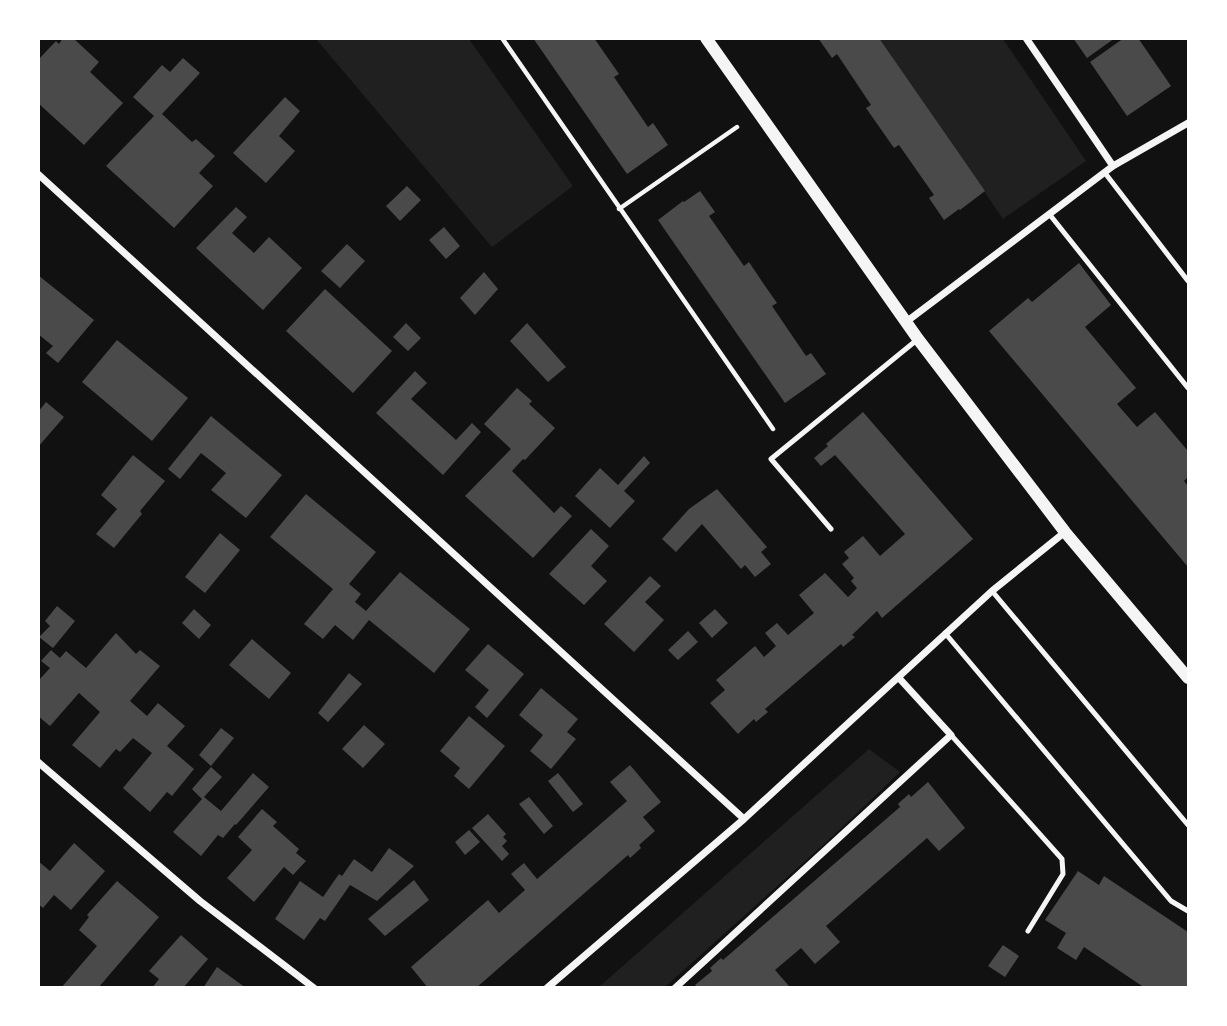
<svg xmlns="http://www.w3.org/2000/svg" width="1227" height="1026" font-family="Montserrat,sans-serif">
  <rect width="100%" height="100%" fill="#111"/>
  <path fill="#202020" d="M316,39h153l104,147 -81,61z
    M880,39h123l83,122 -83,58z
    M869,749l31,23 -67,64 -168,151h-66z"/>
  <path fill="#4a4a4a" d="M63,38h10l26,24 -9,10 33,31 -39,42 -46,-42v-43l18,-19 3,3z
    M533,38h61l25,36 -5,3 34,50 5,-4 15,22 -41,29z
    M818,38h61l106,153 -25,19 -1,-1 -15,11 -15,-22 5,-3 -35,-50 -5,3 -28,-40 5,-3 -34,-51 -5,4z
    M1073,38h42l-28,20z
    M1124,38h14l33,48 -44,30 -37,-54z
    M183,58l17,15 -38,41 30,28 4,-3 19,17 -16,17 14,13 -39,42 -68,-62 48,-50 -21,-19 29,-32 8,7z
    M285,97l15,14 -21,25 16,15 -29,32 -33,-30z
    M407,186l14,14 -21,21 -14,-15z
    M700,191l15,21 -6,4 35,50 5,-4 14,21 14,20 -5,3 34,50 5,-3 15,21 -41,29 -127,-183 25,-19 1,1z
    M236,207l11,10 -15,16 22,20 15,-16 33,31 -39,42 -67,-62z
    M444,227l16,19 -14,13 -17,-19z
    M347,244l18,17 -25,27 -19,-17z
    M1079,263l32,42 -26,22 51,61 -19,16 20,23 18,-15 33,39v26l-4,4 4,5v81l-199,-236 39,-33 4,4z
    M484,272l14,17 -23,26 -15,-17z
    M38,275l56,45 -36,43 -12,-10 7,-7 -15,-12z
    M325,289l67,62 -39,42 -67,-62z
    M406,323l15,15 -13,13 -15,-14z
    M527,323l39,44 -18,15 -38,-41z
    M117,340l71,58 -36,43 -70,-59z
    M415,371l12,12 -16,16 45,41 16,-17 9,9 -38,43 -67,-62z
    M517,388l15,13 -3,3 26,24 -30,32 -2,-1 -11,12 42,42 7,-7 11,10 -39,42 -68,-62 46,-47 -27,-25z
    M46,402l18,15 -26,30v-35z
    M863,412l110,127 -91,79 -5,-7 -25,24 3,2 -12,10 -2,-3 -76,65 3,3 -12,10 -2,-3 -16,15 -28,-31 15,-13 -9,-10 39,-34 9,11 12,-11 -11,-13 12,-10 11,12 26,-22 -15,-18 26,-22 23,24 9,-9 -6,-7 3,-3 -12,-14 7,-6 -5,-6 19,-16 17,20 25,-22 -70,-79 -14,11 -7,-8 14,-12 -2,-2z
    M211,416l71,59 -36,43 -35,-28 15,-17 -25,-20 -21,26 -12,-10z
    M133,455l32,26 -25,30 2,3 -28,34 -18,-14 21,-25 -16,-14z
    M644,456l6,7 -26,28 11,10 -25,27 -35,-32 25,-28 18,17z
    M717,489l50,58 -6,5 10,12 -16,13 -10,-12 -4,4 -39,-45 -26,28 -14,-13 27,-30z
    M306,494l70,58 -27,32 12,10 -6,8 11,9 34,-39 70,57 -36,44 -65,-53 -16,20 -18,-15 -12,14 -19,-15 29,-35 -63,-52z
    M591,529l18,17 -18,20 16,15 -23,24 -35,-31z
    M220,533l20,17 -35,43 -20,-16z
    M650,576l11,10 -16,16 19,18 -30,32 -30,-28z
    M57,606l18,15 -22,27 -14,-11 11,-11 -5,-5z
    M194,609l17,16 -12,14 -17,-16z
    M715,609l13,14 -16,15 -13,-15z
    M688,631l10,11 -20,18 -10,-10z
    M116,633l20,21 4,-4 20,16 -30,35 17,15 11,-13 27,23 -18,20 27,23 -22,27 -5,-4 -17,20 -27,-24 29,-35 -19,-15 -13,14 -4,-3 -16,19 -28,-23 28,-33 -21,-19 -29,33 -12,-10v-35l12,-13 -9,-7 10,-11 9,8 6,-7 20,17z
    M252,639l39,34 -22,26 -40,-34z
    M488,644l36,30 -37,44 -12,-11 14,-17 -24,-20z
    M349,673l13,11 -34,38 -10,-9z
    M541,688l37,31 -11,13 9,7 -25,30 -21,-18 13,-16 -24,-20z
    M469,716l36,30 -36,43 -15,-13 6,-8 -20,-17z
    M364,725l21,19 -22,24 -21,-19z
    M221,728l13,10 -23,28 -12,-11z
    M630,765l31,37 -18,15 12,14 -16,14 2,3 -11,10 -2,-3 -152,133h-48l-17,-21 77,-67 11,13 26,-23 -14,-16 13,-11 13,16 90,-78 -17,-19z
    M211,767l11,10 -18,20 17,14 32,-38 16,14 -33,38 -1,-1 -12,14 -5,-3 -17,21 -28,-24 29,-33 -10,-10z
    M558,773l25,31 -10,8 -25,-31z
    M928,782l37,46 -26,23 -12,-13 -101,88 14,16 -25,22 -14,-16 -26,22 14,16 -1,2h-90l-3,-3 17,-14 -2,-3 11,-10 2,2 177,-153 -2,-3 2,-2 9,-8 2,3z
    M529,797l24,29 -9,8 -25,-30z
    M262,809l15,13 -4,4 26,23 -3,4 10,8 -13,14 -9,-8 -30,35 -27,-24 25,-28 -14,-13z
    M488,814l18,20 -3,3 4,4 -5,5 7,8 -7,7 -30,-33z
    M469,830l11,12 -15,13 -10,-13z
    M74,843l31,28 -34,39 -17,-15 -11,13 -5,-4v-43l12,10z
    M389,848l25,18 -37,35 -27,-16 -25,36 -5,-3 -16,22 -29,-21 25,-38 23,16 16,-23 3,2 12,-17 18,13z
    M1078,871l21,14 5,-9 84,56v56h-43l-61,-41 -8,13 -19,-12 9,-15 -21,-13z
    M414,880l15,20 -44,36 -17,-17z
    M117,881l42,36 -61,71h-37l36,-42 -18,-16 10,-13 -2,-2z
    M181,935l27,24 -25,29h-31l7,-9 -10,-8z
    M1003,945l16,11 -14,21 -17,-11z
    M217,967l29,21h-43z"/>
  <g fill="none" stroke-linecap="round" stroke-linejoin="round">
    <path stroke="#f5f5f5" stroke-width="4.5" d="M502,38l271,391
      M619,209l118,-82"/>
    <path stroke="#f5f5f5" stroke-width="5" d="M1105,173l83,108
      M1050,215l138,173
      M831,529l-60,-70 147,-120
      M992,591l196,234
      M945,633l226,268 17,10
      M951,735l111,124 1,15 -35,57"/>
    <path stroke="#f5f5f5" stroke-width="7" d="M1026,38l87,128
      M38,174l706,645
      M906,322l207,-156 75,-43
      M38,762l162,139 114,87
      M547,988l197,-169 248,-228 73,-59
      M675,988l276,-253 -52,-57"/>
    <path stroke="#f5f5f5" stroke-width="12" d="M706,38l212,301 147,193 123,146"/>
  </g>
  <rect width="1227" height="1026" fill="none" stroke="#ffffff" stroke-width="80"/>
</svg>
